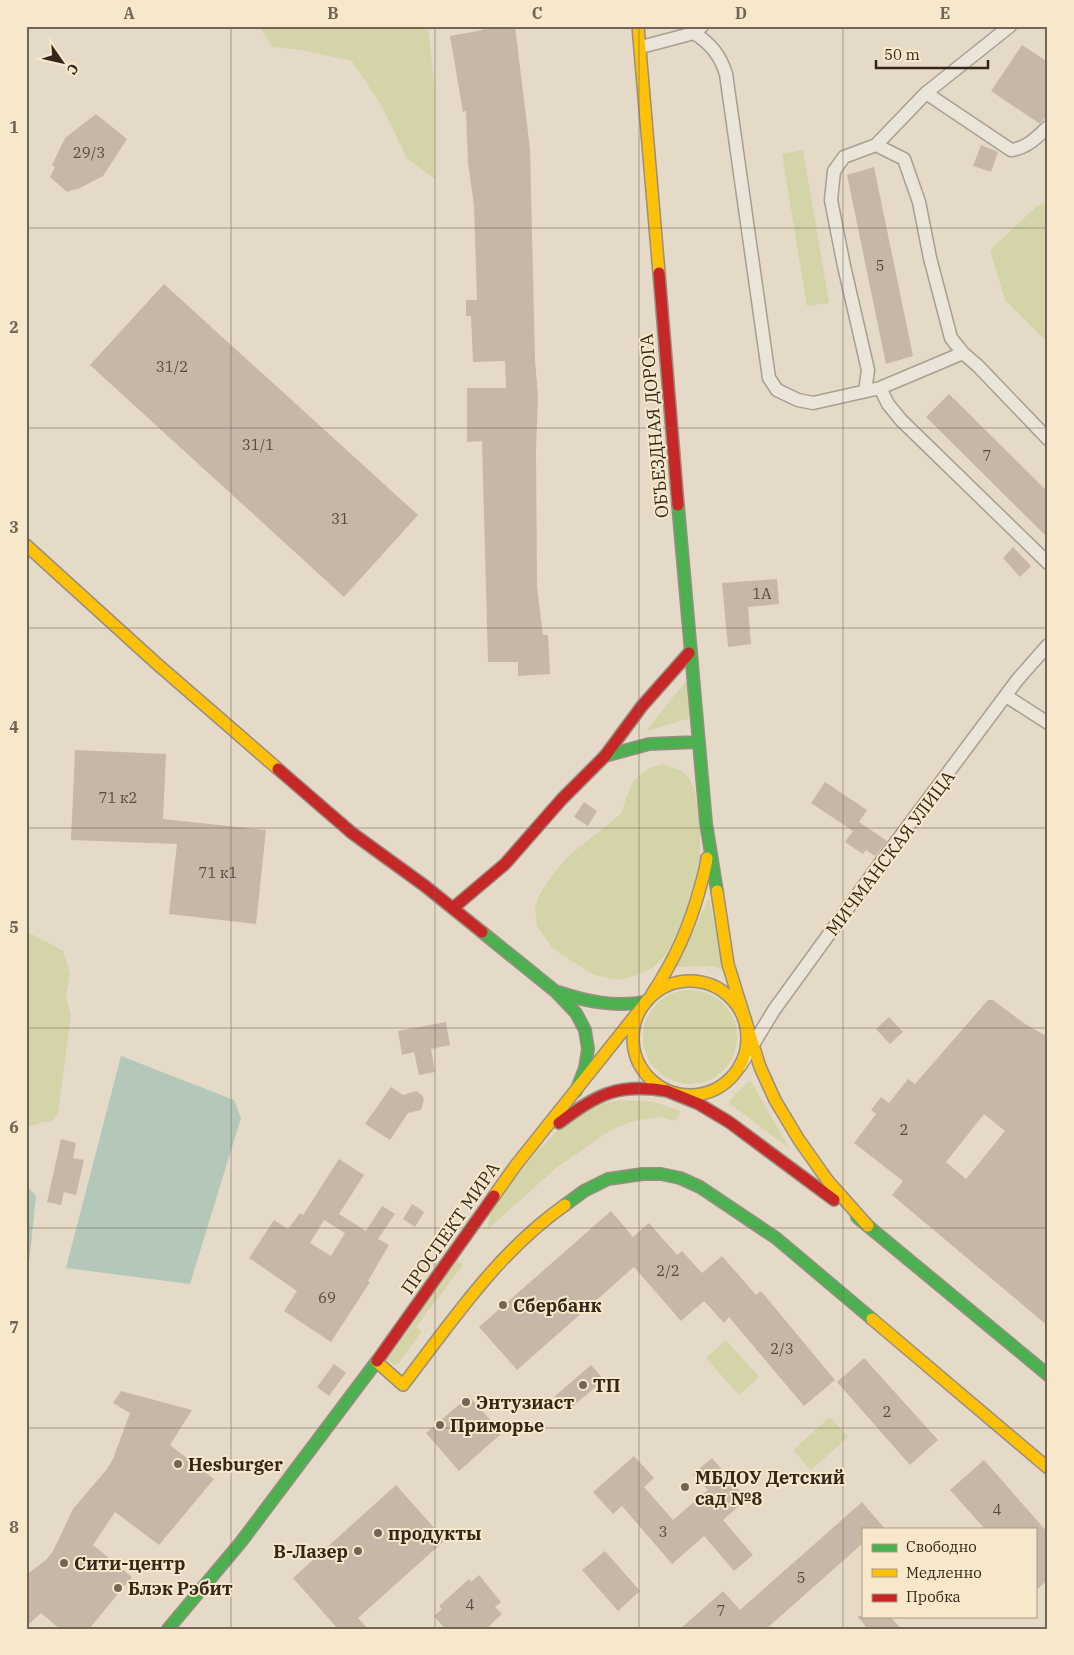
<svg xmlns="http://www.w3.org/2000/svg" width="1074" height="1655" font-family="'IBM Plex Serif',serif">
  <rect width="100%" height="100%" fill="#e4dac7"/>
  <path fill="#d5d3a8" d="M258,26h170l7,65v88l-28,-21 -27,-55 -28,-42 -51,-11 -28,-3z
    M803,150l26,153 -22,3 -25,-152z
    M1048,201v142l-43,-43 -15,-50 47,-44z
    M688,679l3,39 -45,13z
    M662,764l18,6 9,8 6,13 5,41v29l-14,52 -20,41 -12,13 -16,8 -20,5 -24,-5 -41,-26 -16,-23 -2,-17 4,-13 13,-21 18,-20 52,-42 4,-15 8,-18 14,-11z
    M709,898l15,73 -11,-5 -37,1z
    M26,931l37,20 7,23 -4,23 5,18 -13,98 -7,8 -8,1 -17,6z
    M643 1037a47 47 0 1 1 94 0a47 47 0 1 1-94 0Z
    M750,1080l40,69 -62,-47z
    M620,1100l34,2 27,9 -5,10 -15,-4 -28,4 -22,9 -55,38 -69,62 4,-19 39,-52 30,-31 41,-24z
    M457,1261l6,4 -47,62 6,4 -24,33c-5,2 -8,-1 -10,-5z
    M726,1340l33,37 -20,18 -33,-37z
    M830,1417l18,20 -37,33 -18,-20z"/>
  <path fill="#b4c8ba" d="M121,1056l113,44 7,18 -51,166 -124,-16z
    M26,1185l10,11 -6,59 -4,24z"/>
  <path fill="#c7b7a8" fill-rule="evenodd" d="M482,26h33l15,123 5,211 3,37 -2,53 1,137 6,48h5l2,39 -32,2v-14h-30l-6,-221 -15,1v-54h39l-1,-27 -32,1 -2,-46h-5v-16h11l-3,-94 -6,-43 -2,-52 -3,1 -13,-76 33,-6z
    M1022,45l26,17v52l-8,10 -49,-33z
    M96,114l31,25 -24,37 -23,12 -13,4 -17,-15 5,-10 -3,-2 13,-27z
    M981,145l17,7 -7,20 -18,-6z
    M874,167l39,189 -27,8 -39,-189z
    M164,284l254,231 -74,82 -254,-232z
    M949,394l99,98v46l-122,-121z
    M1013,547l18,19 -11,11 -17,-19z
    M777,579l2,25 -31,3 3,37 -23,3 -6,-64z
    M75,750l91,4 -3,65 103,11 -10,94 -87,-10 8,-70 -106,-4z
    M825,782l42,28 -8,12 28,19 -12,15 -9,-6 -3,4 -18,-12 8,-11 -42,-28z
    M584,802l13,9 -9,15 -14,-9z
    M988,1000h5l32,24 23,13v289l-156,-131 11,-14 -49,-38 22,-29 -5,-4 10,-13 8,6 19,-24 7,5zM984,1114l21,17 -39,48 -20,-17z
    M889,1017l14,15 -13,12 -14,-15z
    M446,1022l4,23 -19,4 4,23 -16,3 -5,-23 -12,3 -4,-24z
    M391,1087l12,8 13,-4 6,4 2,5 -3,10 -13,3 -18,27 -25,-16z
    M61,1139l15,4 -3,15 11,2 -8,35 -12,-3 -3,13 -14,-3z
    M339,1159l25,16 -25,39 27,17 16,-25 13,8 -17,25 11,6 -21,36 2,1 -39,60 -47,-31 13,-20 -48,-33 25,-38 14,9 12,-16 3,2zM324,1220l21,13 -14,23 -21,-13z
    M412,1204l12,8 -9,15 -12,-8z
    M611,1211l22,26 16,-14 28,32 5,-4 20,22 20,-17 34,39 5,-4 74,89 -31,26 -75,-89 -5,6 -20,-22 -23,20 -47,-54 -117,103 -38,-43z
    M864,1358l74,82 -28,25 -73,-83z
    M334,1364l12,9 -17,23 -12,-9z
    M591,1365l13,15 -37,31 -12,-15z
    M121,1391l71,19 -22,35 44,34 -55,66 -44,-33 -22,33 39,32 -43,52h-29l-19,-16 -15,14v-52l20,-15 7,-9 20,-42 34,-40 6,-10 17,-46 -17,-10z
    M469,1396l33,37 -43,38 -33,-38z
    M634,1456l20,22 -10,9 29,33 35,-30 -15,-16 19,-16 35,41 -24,21 30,35 -19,16 -30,-35 -32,28 -50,-58 -9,8 -20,-22z
    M984,1460l64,73v47l-13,11v-62h-50l-35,-39z
    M396,1485l49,55 -87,78 10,11h-30l-45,-51z
    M862,1502l23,27h-22v14l-97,86h-86l43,-38 17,19z
    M605,1551l35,40 -22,20 -36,-41z
    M479,1575l22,27 -6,5 7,7 -16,15h-41l-11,-13 8,-7 -3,-3 30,-27 2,3z
    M857,1616h33l11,13h-33z"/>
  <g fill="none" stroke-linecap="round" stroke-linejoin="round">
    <defs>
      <path id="street" d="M694,33c17,11 26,22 32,41l43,304 8,12 21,10 15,3 67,-15 83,-35
        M641,47l53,-14 8,-7
        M926,93l85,57c16,-2 25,-12 37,-23
        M876,145l50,-52 84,-67
        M880,388l8,16 13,16 147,143
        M865,391l3,-21 -24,-104 -13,-66 3,-29 10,-14 32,-12 28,14 15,43 11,56 21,80 12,15 15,13 70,73
        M1006,696l42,27
        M740,1066l34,-56 108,-149 136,-182 30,-34"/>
      <path id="fast" d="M678,505l28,318 11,68
        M605,756l44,-12 49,-2
        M482,932l73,59 21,22 9,17 3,19 -3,19 -9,23
        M558,992c30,10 56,15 88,10
        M565,1205l19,-14 24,-12 35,-5h18l19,4 20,9 76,51 96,81
        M857,1217l191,158
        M168,1629l73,-87 136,-181"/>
      <path id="slow" d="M638,26l21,247
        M26,545l130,118 122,106
        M717,891l11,73 32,103 15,33 24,40 29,41 40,45
        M633 1038a57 57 0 1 1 114 0a57 57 0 1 1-114 0Z
        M652,994c22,-33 38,-68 48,-106 3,-10 6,-20 7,-30
        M494,1196l22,-31 130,-163
        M872,1319l176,149
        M377,1362l26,23c49,-64 95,-133 162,-180"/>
      <path id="jam" d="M659,273l19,232
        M278,769l74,64 73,53 57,46
        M453,908l52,-44 57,-65 43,-43 37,-50 47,-53
        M667,1091l32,13 30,18 105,78
        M559,1123c38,-29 59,-40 108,-32
        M377,1361l117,-165"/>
    </defs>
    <use href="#street" stroke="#a89e91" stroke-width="15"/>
    <use href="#fast" stroke="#988e81" stroke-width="14"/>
    <use href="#slow" stroke="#988e81" stroke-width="14"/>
    <use href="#jam" stroke="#988e81" stroke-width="14"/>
    <use href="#street" stroke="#ebe4d9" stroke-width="12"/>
    <use href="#fast" stroke="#4caf50" stroke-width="11"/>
    <use href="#slow" stroke="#ffc107" stroke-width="11"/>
    <use href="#jam" stroke="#c62828" stroke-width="11"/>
  </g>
  <path fill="none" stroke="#726557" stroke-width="1" stroke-opacity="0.55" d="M231,26v1603M435,26v1603M639,26v1603M843,26v1603M26,228h1022M26,428h1022M26,628h1022M26,828h1022M26,1028h1022M26,1228h1022M26,1428h1022"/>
  <g fill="#726557" stroke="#f7e8cb" stroke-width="2">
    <circle cx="503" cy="1305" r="5"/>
    <circle cx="583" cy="1385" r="5"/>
    <circle cx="466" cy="1402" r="5"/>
    <circle cx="440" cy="1425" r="5"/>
    <circle cx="178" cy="1464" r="5"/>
    <circle cx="685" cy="1487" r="5"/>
    <circle cx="378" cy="1533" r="5"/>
    <circle cx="358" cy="1551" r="5"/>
    <circle cx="64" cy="1563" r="5"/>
    <circle cx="118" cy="1588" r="5"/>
  </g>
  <g text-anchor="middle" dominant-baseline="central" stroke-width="4" stroke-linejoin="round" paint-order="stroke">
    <g font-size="15" fill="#5a4a3e">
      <text x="89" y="152">29/3</text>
      <text x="880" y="265">5</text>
      <text x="172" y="366">31/2</text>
      <text x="258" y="444">31/1</text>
      <text x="987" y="455">7</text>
      <text x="340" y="518">31</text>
      <text x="762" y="593">1А</text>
      <text x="118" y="797">71 к2</text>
      <text x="218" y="872">71 к1</text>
      <text x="904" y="1129">2</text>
      <text x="668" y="1270">2/2</text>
      <text x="327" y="1297">69</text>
      <text x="782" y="1348">2/3</text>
      <text x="887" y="1411">2</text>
      <text x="997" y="1509">4</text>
      <text x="663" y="1531">3</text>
      <text x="801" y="1577">5</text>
      <text x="470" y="1604">4</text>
      <text x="721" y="1610">7</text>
    </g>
    <g font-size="18" fill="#35261a" stroke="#f7e8cb">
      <text transform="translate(654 426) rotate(-95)">ОБЪЕЗДНАЯ ДОРОГА</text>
      <text transform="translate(890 853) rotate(-53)">МИЧМАНСКАЯ УЛИЦА</text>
      <text transform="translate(450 1228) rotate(-55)">ПРОСПЕКТ МИРА</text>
    </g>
    <g font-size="18" font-weight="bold" fill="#35261a" stroke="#f7e8cb" text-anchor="start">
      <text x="513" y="1305">Сбербанк</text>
      <text x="593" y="1385">ТП</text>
      <text x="476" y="1402">Энтузиаст</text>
      <text x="450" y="1425">Приморье</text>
      <text x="188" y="1464">Hesburger</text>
      <text x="695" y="1477">МБДОУ Детский<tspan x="695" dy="21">сад №8</tspan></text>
      <text x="388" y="1533">продукты</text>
      <text x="348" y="1551" text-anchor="end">В-Лазер</text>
      <text x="74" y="1563">Сити-центр</text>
      <text x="128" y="1588">Блэк Рэбит</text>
    </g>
  </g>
  <rect width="1074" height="1655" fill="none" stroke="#f7e8cb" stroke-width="55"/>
  <rect x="862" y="1528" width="175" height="90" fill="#f7e8cb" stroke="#a99a84"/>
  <rect x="872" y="1544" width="25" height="8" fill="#4caf50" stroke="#a99a84"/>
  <text x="906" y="1552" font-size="15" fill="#35261a">Свободно</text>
  <rect x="872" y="1569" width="25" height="8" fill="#ffc107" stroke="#a99a84"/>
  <text x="906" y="1578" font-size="15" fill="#35261a">Медленно</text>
  <rect x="872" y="1594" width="25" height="8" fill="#c62828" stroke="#a99a84"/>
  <text x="906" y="1602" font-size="15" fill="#35261a">Пробка</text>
  <g transform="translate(62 62) rotate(124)" stroke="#f7e8cb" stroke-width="4" paint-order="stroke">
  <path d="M0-4L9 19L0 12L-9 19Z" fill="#35261a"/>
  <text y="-8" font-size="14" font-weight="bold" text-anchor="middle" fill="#35261a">С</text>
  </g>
  <path d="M876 60v8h112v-8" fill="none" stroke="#35261a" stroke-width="2.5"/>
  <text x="884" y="60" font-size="15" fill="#35261a" stroke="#f7e8cb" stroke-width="4" paint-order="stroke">50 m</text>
  <rect x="28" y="28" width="1018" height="1600" fill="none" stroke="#726557" stroke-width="2"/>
  <g font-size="16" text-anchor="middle" font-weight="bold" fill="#726557">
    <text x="129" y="19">A</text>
    <text x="333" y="19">B</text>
    <text x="537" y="19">C</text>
    <text x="741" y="19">D</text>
    <text x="945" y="19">E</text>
    <text x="14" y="133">1</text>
    <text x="14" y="333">2</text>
    <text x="14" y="533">3</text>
    <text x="14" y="733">4</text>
    <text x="14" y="933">5</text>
    <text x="14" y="1133">6</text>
    <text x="14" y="1333">7</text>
    <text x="14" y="1533">8</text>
  </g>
</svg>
